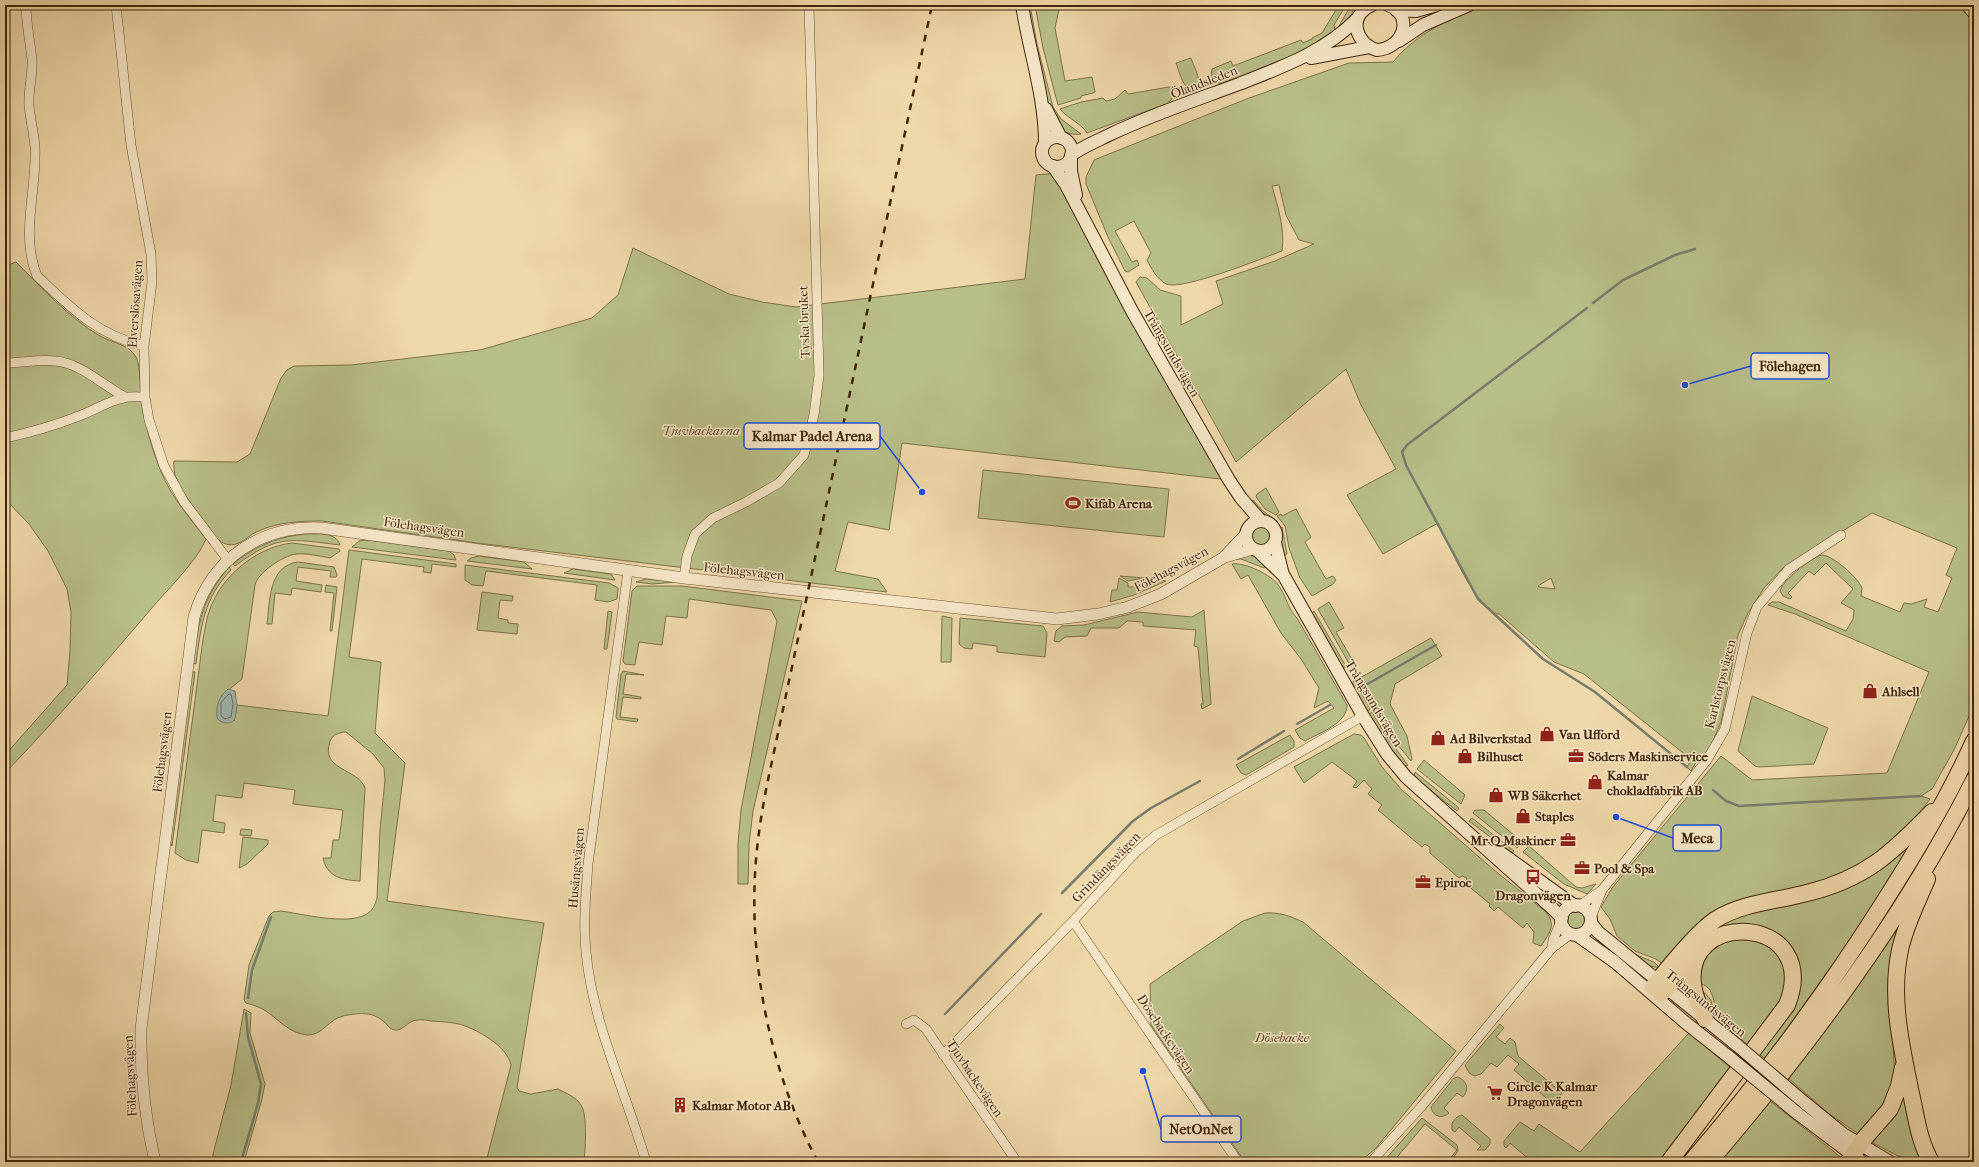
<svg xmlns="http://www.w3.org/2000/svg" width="1979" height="1167" font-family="'IM FELL French Canon',serif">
  <rect width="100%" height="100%" fill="#eed7a8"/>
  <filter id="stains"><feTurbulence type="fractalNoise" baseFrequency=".005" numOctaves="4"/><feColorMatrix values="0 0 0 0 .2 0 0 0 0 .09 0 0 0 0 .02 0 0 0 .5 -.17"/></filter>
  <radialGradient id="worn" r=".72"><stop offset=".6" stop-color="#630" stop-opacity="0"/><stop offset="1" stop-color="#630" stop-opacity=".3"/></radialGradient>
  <path fill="#b8be88" stroke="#7d7249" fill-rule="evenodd" d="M1027,5h3l7,39 16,63 8,12 20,15c-7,1 -14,0 -20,-5 -18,-17 -29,-97 -34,-124z
    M1035,5h25l-5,23 10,53 27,-4 3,15 -2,1 -12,3v2l-23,7 -15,-57z
    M1339,5h7l-12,20 2,9 -42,21 -74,29 -9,-7 1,-8 19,-8 2,5 68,-26 2,3 9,-4v-1l10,-5z
    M1351,5h4l-5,14 -11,10v-3z
    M1485,5h489v700l-20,45 -22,39 -11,7 9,3 -18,24 -18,19 -55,35 -86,21 -89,67 -8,-6 -21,-8 -18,-15 -7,-17 -9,-12 11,-19 109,-132 31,24 135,-7 42,-101 -134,-58 -27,-9 4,-3h7l67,29 7,-12 1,-9 -13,-7 12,-14 -27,-26 -12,12 -5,-4 -21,22 4,4 -2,2 -7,-3 -3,-5c1,-9 33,-35 42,-36 12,1 36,23 40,33l-1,8 39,16 4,-9 7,1 16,-5 -3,8 14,5 14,-34 -6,-3 11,-27 -85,-35 -88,54 -20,21 -16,25 -10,22 -17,87 -9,21 -8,14 -6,-4 -2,9 -5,9 -4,-4 4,-7 -4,-4 -103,-82 -30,-12 -56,-49 -4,2c-26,-23 -40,-61 -56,-92l-55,31 -36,-59 49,-26 -35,-64 -15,-36 -110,93 -100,-180 4,-5 7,1 13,12 21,6v29l42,-21 -7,-23 59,-20 39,-17 -15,-4 -13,-25 -7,-30 -7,1c6,22 13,42 10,65 -19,7 -100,40 -116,33 -9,-5 -15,-16 -19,-24l4,-7 -17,-32 -19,10 17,31 5,-2 2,5 -11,7 -3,-1 -17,-34 -22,-53v-7l8,-17 155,-62 100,-35 44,-1c24,-29 57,-44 92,-57zM1551,578l4,11 -16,-2 -1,-1z
    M1191,58c3,9 13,26 5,34 -13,-1 -16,-19 -20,-29z
    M1169,87h3c3,8 1,13 -6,17l-79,29c-6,-10 -20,-15 -27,-24l21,-7 22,-4 3,3 9,-2 10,-9 3,4z
    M1057,173l172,307 -327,-37 -13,87 -41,-8 -13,49 43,8 9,13 -410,-49 -155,-22c-23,0 -45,1 -66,11 -9,5 -19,16 -30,12 -12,-3 -27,-29 -34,-39 -9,-14 -20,-27 -18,-44l63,1 13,-8 31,-76 6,-8 7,-4 57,-1 129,-15 112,-32 26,-23 15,-47 96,46 33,8 34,5 229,-28 11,-104z
    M16,262c26,26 52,55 84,74 12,7 29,8 36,21 5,8 4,43 7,56 7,30 16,62 34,88 9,13 19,25 29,38 -9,22 -39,51 -55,70 -47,55 -95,111 -146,164v-18l62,-70 3,-34 1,-39 -4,-23 -19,-38 -19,-27 -24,-25v-233z
    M983,470l186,19 -5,48 -186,-19z
    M1266,488l13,24 -3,3 -11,-6 -9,-12 1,-3z
    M1253,500l10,11 14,10 1,3 -17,-12 -10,-11z
    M1296,509l15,28 -6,5 21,37 7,-3 3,4 -3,4 -21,12 -12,-18 -11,-30 -4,-22 -8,-10 4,-2 1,2z
    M1282,527l5,27 -5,3 -2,-29z
    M1252 536a9 9 0 1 1 18 0a9 9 0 1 1-18 0Z
    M308,534c11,0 28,-2 32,11 -50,-6 -62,-11 -105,21l-2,-2c22,-18 46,-28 75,-30z
    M367,540l82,11 5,4 2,5 -104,-13 7,-6z
    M292,543l47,6 1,2 -10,7c-11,-2 -24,-5 -34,-4 -13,2 -38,18 -41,31l-13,94 -21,17 13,25 3,-16 91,11 21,-166 107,14v3l-24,-3 -1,9 -8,-1 1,-5 -62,-8 -13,98 32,5 -6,71 30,30 -18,138 157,22 -27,164 2,4 12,3 27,-5c8,4 18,8 23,16 7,11 4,44 3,57h-98l25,-97c-4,-17 -25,-30 -41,-37 -12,-6 -26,-6 -39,-7 -5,-1 -12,-2 -18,0 -6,2 -11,10 -18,9 -6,-1 -8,-6 -12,-9 -11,-10 -26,-8 -40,-5 -14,3 -21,20 -36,19 -18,-2 -28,-15 -41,-24 -6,-4 -13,-6 -20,-8l-2,-3 5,-35 20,-49 4,-4 8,-1c21,3 65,14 84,4 8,-4 10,-10 12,-17l3,-68 5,-50 -1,-12 -11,-14 -27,-22c-7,1 -13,2 -16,9 -10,30 28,27 35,47l-5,93c-18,-1 -33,-4 -37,-23h8l2,-18h6l4,-30 -50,-6 2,-14 -51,-7 -2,15 -26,-3 -3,26 12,2 -1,10 -22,-3 -4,33 -12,-3 -11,-7 28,-214c2,-9 3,-19 6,-27 11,-35 47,-65 83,-69z
    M1249,555l8,2 10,9 -3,2 -23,-9h-7z
    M479,556l45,6 8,7 -65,-8 4,-3z
    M298,562l36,5 3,8 -1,2h-6l1,-6 -33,-4 -2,14 26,4 -1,7 -29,-4 -1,7 -16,-2 -3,31h-5c3,-22 1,-58 31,-62z
    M1232,564c13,-2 40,11 47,22 7,10 9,23 18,32l50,87c0,19 -28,28 -42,36l-5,-3 -5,-8 39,-22 -6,-7 -14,7 5,-20 -18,-29 -20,-26 -33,-58 -7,4z
    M465,565l144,18 9,5 -1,11 -9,3 -13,-2 2,-15 -111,-14 -3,15 -11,-1 -7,-5z
    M229,567l2,3c-27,28 -30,56 -35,94l-3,-1c5,-39 9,-65 36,-96z
    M573,569l38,5 4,6 -51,-7z
    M1120,576l24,2 -16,3z
    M1119,578l9,5v4h4l1,-4 20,-4 13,2 -32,14 -24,7 2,-12h5z
    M646,579l31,3 -25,2 -16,-2z
    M326,585l11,2 -5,44h-2l4,-38 -9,-1z
    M637,586h45l120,15 -49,210 -4,33 -1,40h-10v-41l3,-33 36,-189 -6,-11 -82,-11 -2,19 -21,-2 -4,29 -23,-3 -4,23 -10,-1 -2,-3 9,-70z
    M482,592l31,4 -1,5 -12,-1 -2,18 10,2v3l10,1 -1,10 -40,-4z
    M1329,602l15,26 -8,4 20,34 -5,1 -33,-58z
    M1204,610l7,94 -9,5 -1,-5h2l-5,-57 -4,-1 2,-16 -53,-4v-4l-16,-1 -8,7h-28l-4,8 -22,1 -6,5 -5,-1 2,-10 6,-5 22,-1 54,-13 54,5z
    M608,611l4,1 -5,37h-3z
    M1314,611l33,57 -5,-2 -30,-52z
    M942,616l10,2 -1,44h-10z
    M960,618l83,8 4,7 -2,24 -48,-5v-6l-24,-3 -1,6 -8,-1 -5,-4z
    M1431,638l11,18 -47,28 -5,20 17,32 5,23 -1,2 -18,-22 -35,-60z
    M623,671l21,4 -18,-1 -3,20 18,3v2l-18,-2 -3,20 18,2 -1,3 -20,-3 -1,-2 5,-43z
    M191,672h4l-23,174 -2,-5z
    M1354,680l16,28v2l-3,1 -15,-26z
    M1752,696l76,32 -14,36 -55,3 -4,-1 -17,-15z
    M1372,712l14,24 22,29 -1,1 -3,-1 -15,-18 -20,-33z
    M1354,734l7,1 3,3 18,29 20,23 92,80 52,42c11,13 3,22 -5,34l-8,-3 1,-11 -7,-9 -4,5 -25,-21 -4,4 -5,-5 1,-2 -24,-20 1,-6 -5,-2 -3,2 -29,-25v-6l-5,-3 -3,3 -44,-37 4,-5 -14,-11 4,-5 -8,-9 -8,8 -3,-1 4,-6 -25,-19 -28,21 -10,-16z
    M1290,735l4,6v6l-48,28 -5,-2 -5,-8z
    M1424,760l41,35 -4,9 -44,-35z
    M1415,772l44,36 -2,3 -43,-34z
    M1475,810h9l37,31 -4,7 -44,-35z
    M1472,818l42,33 -2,2 -43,-32z
    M241,829l11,1 -1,6 -11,-1z
    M243,837l25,3v4l-21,20 -8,4z
    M1910,843l-7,15 -44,69 -94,132 -7,-6 38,-55 2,-23 -28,-44 -11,-5 -25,-2 -11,4 -26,15 20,-18 44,-16z
    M1529,846l47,41 6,1 14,-4 -9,10 -23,-10 -41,-32z
    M1910,907l-19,103 4,68 -3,16 -32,41 -32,-22 -40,-35z
    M1567 920a9 9 0 1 1 18 0a9 9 0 1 1-18 0Z
    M1265,913c14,-1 25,3 38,9l153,129 -80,97 -16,14h-115l-94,-137 -1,-41 93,-63z
    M1743,936l31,12 12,24 -3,28 -33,47c-8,-8 -25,-19 -31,-28 -7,-12 -2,-33 -21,-36l7,-26 13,-13z
    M1634,954l20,8 5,5c-11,1 -17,-6 -25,-13z
    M1699,987l12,13 4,21 -5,-5z
    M244,1009l7,4 -1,20 15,51 -3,15 -18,63h-31v-8l18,-69z
    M1500,1024l4,4 -8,9 9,7 5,-6 5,4 3,14 44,37 -9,11 -39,-34 5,-6 -11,-9 -11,12 -6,-4 -10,11 -6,2 -6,-3 -4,-8z
    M1689,1033l43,36 -71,93h-129l-22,-19 -4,5 -2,-2v-5l16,-19 14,9 5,-7 41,28z
    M1458,1077c10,5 11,12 5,20l-6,-4 -13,15 5,5c-7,6 -16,4 -18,-6l23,-29z
    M1905,1089l20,73h-15l-39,-20z
    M1769,1100l74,59 -2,3h-122z
    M1462,1115l28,24v5l-5,6h-8l4,-4 -22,-19 -4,5 -3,-2v-7l5,-6z
    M1422,1118l35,27 1,6 -8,11h-3l10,-12 -32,-26 -32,38h-10z
    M1946,1157l15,5h-27z"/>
  <path fill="#9db7b2" stroke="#797d6f" d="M228,689l7,2 2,14 -2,14c-4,6 -14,5 -18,-1 -1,-13 1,-20 11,-29z"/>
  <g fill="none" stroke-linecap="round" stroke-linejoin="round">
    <path stroke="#706e5e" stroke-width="1" d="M229,694h2l2,10 -2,13 -6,2 -4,-3v-13z"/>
    <path stroke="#797d6f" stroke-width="2.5" d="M1844,5l1,4
      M1593,303l30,-23 52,-25 20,-6
      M1587,308l-180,137 -5,7 4,13 72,134 65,60 52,33 92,75
      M1364,686l72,-41
      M1297,724l33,-19
      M1238,759l46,-28
      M1713,790l13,11 13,5 182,-10
      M1062,893l71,-72 18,-13 49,-27
      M248,998l4,-28 19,-53
      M945,1014l96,-100
      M241,1162l17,-59 3,-19 -13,-47 -2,-24"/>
    <defs>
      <path id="minor" d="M26,5c0,18 4,36 6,54 1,16 -4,31 -3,46 1,14 5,28 6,42 2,44 -15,87 2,129 34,32 60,59 107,70
        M116,5l15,140 20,109 1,28 -8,64 1,51 4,23 15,46 20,36 44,58
        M5,363c17,0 33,-4 50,-2 26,2 47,24 70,36
        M5,438c23,-5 51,-13 74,-22 14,-5 31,-16 45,-18 7,-2 14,-1 21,-1
        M628,571l-40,293c-2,29 -5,58 -2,88 7,73 40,140 60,210
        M684,578l3,-22 8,-22 18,-16 33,-16 33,-19 25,-28 10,-40 5,-40 -10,-370
        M1579,906l23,-16 105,-130 18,-31 22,-96 10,-26 32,-38 52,-34
        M1591,917l11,-27
        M1073,921l165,241
        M1552,948l1,-8 8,-19
        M906,1024l8,-4 12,9 91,133
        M943,1055l130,-134 62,-68 21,-18 207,-119
        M1371,1162l50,-55 131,-159 19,-14"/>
      <path id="tertiary" d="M1225,557l28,-8
        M155,1162c-10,-44 -15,-88 -14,-133l53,-412c17,-59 68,-92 128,-89l362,50 373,41 41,-5 30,-7 33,-13 62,-36 23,-24"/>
      <path id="secondary" d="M1022,5c7,46 23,91 23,138
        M1372,5c-24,10 -18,38 5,45 28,-2 37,-36 11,-45
        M1396,10l20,1 21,-6
        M1399,41l24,-16 46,-20
        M1311,58l58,-11
        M1046,109l15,29
        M1042 152a15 15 0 1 1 30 0a15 15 0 1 1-30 0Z
        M1071,155c13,-9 26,-14 40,-21 42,-20 85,-34 128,-50 43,-17 86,-32 119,-66
        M1071,158v13l5,24
        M1053,166l13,19 66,126 97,169 12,18 20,23
        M1246 536a15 15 0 1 1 30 0a15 15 0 1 1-30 0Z
        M1275,543l8,32
        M1258,551l26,25 79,140 24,38 19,23 146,131 10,10
        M1497,850l78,56
        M1561 920a15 15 0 1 1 30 0a15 15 0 1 1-30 0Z
        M1591,923l7,9 140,114
        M1577,935l38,27 71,61 43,34
        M1805,1103l38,31 47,28
        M1797,1113l65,49"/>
      <path id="motorway" d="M1970,5l4,5
        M1927,879c-10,24 -22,47 -27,71 -10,47 1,94 10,139 6,25 8,50 21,73
        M1653,987c15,-19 43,-54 62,-67 26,-17 62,-19 92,-27 58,-14 85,-40 125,-81
        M1661,994l36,-37
        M1669,1162l118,-157c36,-92 -110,-98 -93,-15 2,10 7,20 11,29
        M1691,1162c70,-81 134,-167 191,-257 34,-53 66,-106 92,-164
        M1709,1162c100,-117 195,-244 265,-382
        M1848,1162l15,-22 27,-31 9,-23 4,-19"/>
    </defs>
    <use href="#minor" stroke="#6d5232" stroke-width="10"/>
    <use href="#tertiary" stroke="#6d5232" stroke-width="12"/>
    <use href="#secondary" stroke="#42250a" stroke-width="14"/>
    <use href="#motorway" stroke="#42250a" stroke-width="18"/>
    <use href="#minor" stroke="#f4e5c6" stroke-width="9"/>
    <use href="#tertiary" stroke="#f4e5c6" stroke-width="11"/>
    <use href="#secondary" stroke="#f4e5c6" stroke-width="12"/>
    <use href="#motorway" stroke="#eed7a8" stroke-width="16"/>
    <path stroke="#42250a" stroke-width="2.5" stroke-dasharray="7 7" stroke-linecap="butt" d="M818,1162c-46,-86 -68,-190 -63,-288 2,-36 8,-72 16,-108l161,-761"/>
    <defs>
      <path id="secondary-bridge" d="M1738,1046l67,57
        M1729,1057l68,56"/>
    </defs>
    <use href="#secondary-bridge" stroke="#42250a" stroke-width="14" stroke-linecap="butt"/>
    <use href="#secondary-bridge" stroke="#f4e5c6" stroke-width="12"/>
  </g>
  <defs>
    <symbol id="stadium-bare" viewBox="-9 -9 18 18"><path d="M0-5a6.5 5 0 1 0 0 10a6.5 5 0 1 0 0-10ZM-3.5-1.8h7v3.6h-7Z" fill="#8f2418" stroke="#f4e5c6" stroke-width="2.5" paint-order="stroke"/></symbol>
    <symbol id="shop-bare" viewBox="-9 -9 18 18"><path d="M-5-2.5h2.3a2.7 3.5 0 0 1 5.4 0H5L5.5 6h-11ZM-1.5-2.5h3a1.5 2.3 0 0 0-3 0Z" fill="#8f2418" stroke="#f4e5c6" stroke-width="2.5" paint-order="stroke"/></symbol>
    <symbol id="office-bare" viewBox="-9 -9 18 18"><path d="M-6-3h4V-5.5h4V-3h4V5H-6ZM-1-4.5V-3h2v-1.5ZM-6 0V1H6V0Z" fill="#8f2418" stroke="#f4e5c6" stroke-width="2.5" paint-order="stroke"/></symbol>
    <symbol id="bus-bare" viewBox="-9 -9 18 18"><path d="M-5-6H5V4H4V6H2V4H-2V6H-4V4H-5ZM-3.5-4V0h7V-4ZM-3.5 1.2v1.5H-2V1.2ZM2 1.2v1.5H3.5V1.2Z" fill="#8f2418" stroke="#f4e5c6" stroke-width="2.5" paint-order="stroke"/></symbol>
    <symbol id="supermarket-bare" viewBox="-9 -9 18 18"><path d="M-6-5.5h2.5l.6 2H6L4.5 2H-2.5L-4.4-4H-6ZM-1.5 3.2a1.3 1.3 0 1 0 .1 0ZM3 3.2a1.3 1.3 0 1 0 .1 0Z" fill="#8f2418" stroke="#f4e5c6" stroke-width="2.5" paint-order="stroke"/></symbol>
    <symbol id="building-bare" viewBox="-9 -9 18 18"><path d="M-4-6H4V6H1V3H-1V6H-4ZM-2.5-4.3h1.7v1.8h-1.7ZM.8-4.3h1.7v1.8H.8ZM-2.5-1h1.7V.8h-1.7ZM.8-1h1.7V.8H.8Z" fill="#8f2418" stroke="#f4e5c6" stroke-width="2.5" paint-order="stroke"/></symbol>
  </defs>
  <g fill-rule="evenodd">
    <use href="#stadium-bare" x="1062" y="492" width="22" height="22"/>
    <use href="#shop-bare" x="1859" y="680" width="22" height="22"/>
    <use href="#shop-bare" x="1536" y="723" width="22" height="22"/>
    <use href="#shop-bare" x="1427" y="727" width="22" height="22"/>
    <use href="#shop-bare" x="1454" y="745" width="22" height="22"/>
    <use href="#office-bare" x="1565" y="745" width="22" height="22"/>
    <use href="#shop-bare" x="1584" y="771" width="22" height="22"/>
    <use href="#shop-bare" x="1485" y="784" width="22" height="22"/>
    <use href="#shop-bare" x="1512" y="805" width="22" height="22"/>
    <use href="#office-bare" x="1557" y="829" width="22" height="22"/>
    <use href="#office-bare" x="1571" y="857" width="22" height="22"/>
    <use href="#bus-bare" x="1522" y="866" width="22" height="22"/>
    <use href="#office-bare" x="1412" y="871" width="22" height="22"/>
    <use href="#supermarket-bare" x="1484" y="1082" width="22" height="22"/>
    <use href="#building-bare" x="669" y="1094" width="22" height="22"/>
  </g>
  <g text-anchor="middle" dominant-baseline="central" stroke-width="3" stroke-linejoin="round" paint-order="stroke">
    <g font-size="13" fill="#42250a" stroke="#f4e5c6">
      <text transform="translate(1204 82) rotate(-21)">Ölandsleden</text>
      <text transform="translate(135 304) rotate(-86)">Elverslösavägen</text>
      <text transform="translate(804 322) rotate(-92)">Tyska bruket</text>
      <text transform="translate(1172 353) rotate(60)">Trångsundsvägen</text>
      <text transform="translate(424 527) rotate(8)">Fölehagsvägen</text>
      <text transform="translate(1171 569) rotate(-28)">Fölehagsvägen</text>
      <text transform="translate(744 571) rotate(6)">Fölehagsvägen</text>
      <text transform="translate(1720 684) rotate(-76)">Karlstorpsvägen</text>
      <text transform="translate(1374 703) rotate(59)">Trångsundsvägen</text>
      <text transform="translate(162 752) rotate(-83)">Fölehagsvägen</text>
      <text transform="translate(1106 867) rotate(-46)">Grindängsvägen</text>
      <text transform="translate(576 868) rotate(-85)">Husängsvägen</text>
      <text transform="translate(1706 1003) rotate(39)">Trångsundsvägen</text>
      <text transform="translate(1166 1034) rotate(56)">Dösebackevägen</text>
      <text transform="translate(130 1076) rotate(-93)">Fölehagsvägen</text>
      <text transform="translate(975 1078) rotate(56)">Tjuvbackevägen</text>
    </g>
    <g font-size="13" font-style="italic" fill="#604b2a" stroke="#f4e5c6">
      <text x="701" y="430">Tjuvbackarna</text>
      <text x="1282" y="1037">Dösebacke</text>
    </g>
    <g font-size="13" font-weight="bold" fill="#42250a" stroke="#f4e5c6" text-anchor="start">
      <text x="1085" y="503">Kifab Arena</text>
      <text x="1882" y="691">Ahlsell</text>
      <text x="1559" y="734">Van Ufford</text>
      <text x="1450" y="738">Ad Bilverkstad</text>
      <text x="1477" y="756">Bilhuset</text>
      <text x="1588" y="756">Söders Maskinservice</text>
      <text x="1607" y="775">Kalmar<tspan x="1607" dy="15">chokladfabrik AB</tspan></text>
      <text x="1508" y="795">WB Säkerhet</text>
      <text x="1535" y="816">Staples</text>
      <text x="1556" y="840" text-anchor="end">Mr Q Maskiner</text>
      <text x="1594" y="868">Pool &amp; Spa</text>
      <text x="1435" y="882">Epiroc</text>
      <text x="1533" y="895" text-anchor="middle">Dragonvägen</text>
      <text x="1507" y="1086">Circle K Kalmar<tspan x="1507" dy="15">Dragonvägen</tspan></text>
      <text x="692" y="1105">Kalmar Motor AB</text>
    </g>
  </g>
  <path fill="none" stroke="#1d4ed8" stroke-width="1.5" d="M1685 385L1751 366M922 492L880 436M1616 817L1673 838M1143 1071L1161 1129"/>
  <g fill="#1d4ed8" stroke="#f4e5c6" stroke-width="1.5">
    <circle cx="1685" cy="385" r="4"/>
    <circle cx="922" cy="492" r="4"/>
    <circle cx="1616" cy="817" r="4"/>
    <circle cx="1143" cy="1071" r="4"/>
  </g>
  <g fill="#f4e5c6" stroke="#1d4ed8" stroke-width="1.5">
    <rect x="1751" y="353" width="78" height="26" rx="4"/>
    <rect x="744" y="423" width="136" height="26" rx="4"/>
    <rect x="1673" y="825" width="48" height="26" rx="4"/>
    <rect x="1161" y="1116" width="80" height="26" rx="4"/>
  </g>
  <g font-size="14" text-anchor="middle" font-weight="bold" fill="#42250a">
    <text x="1790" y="371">Fölehagen</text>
    <text x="812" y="441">Kalmar Padel Arena</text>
    <text x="1697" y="843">Meca</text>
    <text x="1201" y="1134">NetOnNet</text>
  </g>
  <rect width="1979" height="1167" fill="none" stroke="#eed7a8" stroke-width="20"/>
  <rect x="6" y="6" width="1967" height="1155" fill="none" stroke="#42250a" stroke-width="2"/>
  <rect x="10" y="10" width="1959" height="1147" fill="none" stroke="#42250a"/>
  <rect width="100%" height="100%" filter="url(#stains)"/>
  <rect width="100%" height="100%" fill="url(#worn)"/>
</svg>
